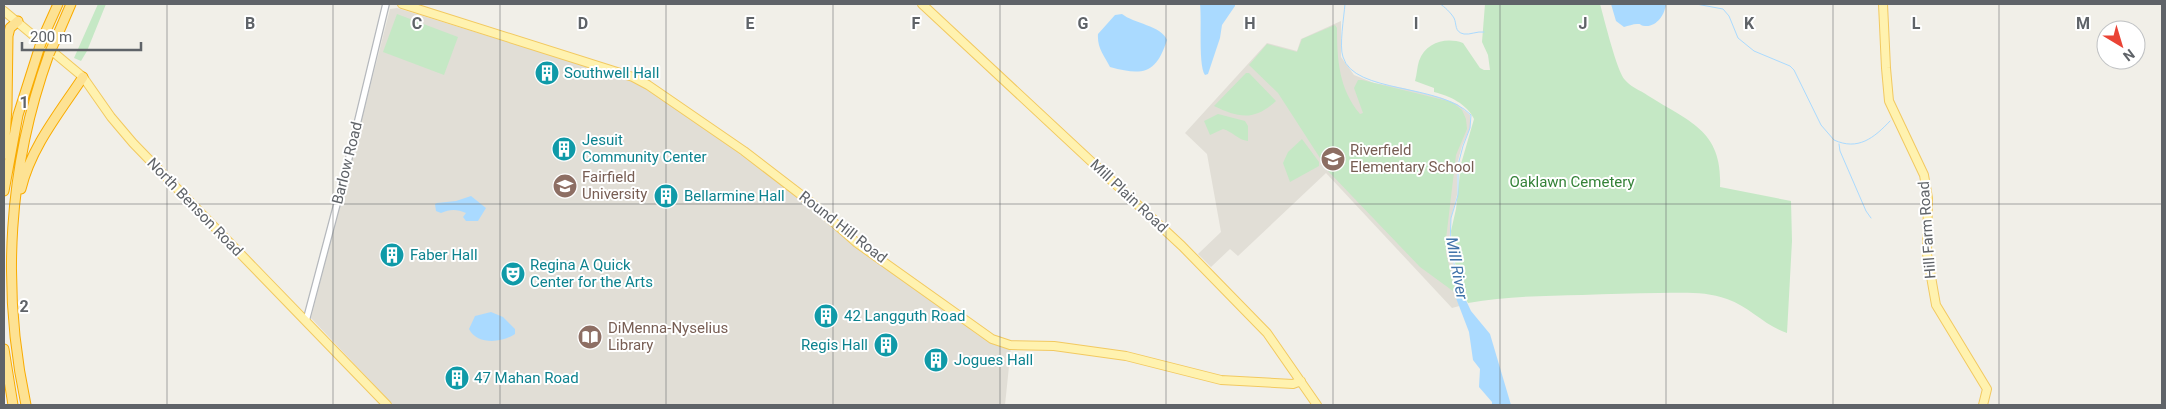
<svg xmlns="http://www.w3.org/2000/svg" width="2166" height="409" font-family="Roboto,sans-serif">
  <rect width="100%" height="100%" fill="#f1efe8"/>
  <path fill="#e1ded6" d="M397,8l237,73 21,11 62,42 261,201 13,7 20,5 -6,58h-612l-82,-87 79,-309z
    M1341,21v36l13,18 20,8 29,5 39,10 15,6 13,11v13l-8,18 -5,18v31l-6,23 -2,26 14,61 -11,3 -126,-135 -88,83 -8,-7 -19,18 -13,-13 23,-22 -14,-78 -22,-21 82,-90 30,8 4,-12z"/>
  <path fill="#c5e8c5" d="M98,4h8l-19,47 -6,10 -7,-3z
    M1485,4h115c4,14 17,68 25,76 5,6 12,9 19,13 42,28 79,35 76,94l71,14 1,40 -5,92c-22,-7 -37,-26 -60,-34 -22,-8 -45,-6 -68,-6 -25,0 -51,1 -77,2 -38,1 -76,1 -114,8l-5,-9 -11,-43 -1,-20 5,-22 5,-45 13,-45c-7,-15 -24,-23 -40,-27v-4l-19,-7c2,-7 2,-14 4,-20 7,-19 27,-24 44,-18l17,25 4,2h6l-2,-15 -6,-13z
    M397,14l61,23 -14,38 -61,-23z
    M1335,25l2,3c0,32 2,61 23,86l3,-1 -9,-25 4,-8h4l90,22 10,8 4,9 1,10 -11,26 -10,84v15l11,40 -37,-27 -91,-95 -51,-79 -29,-28 18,-21 30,8 5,-13z
    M1246,73h3l27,28c-22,20 -37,17 -62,5z
    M1218,114l27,7 3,5v15c-10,-1 -15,-9 -25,-12l-13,6 -6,-14z
    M1302,139l17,23v4l-29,16 -7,-19 5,-11z"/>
  <path fill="#aadaff" d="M1200,4h35v2l-13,19 -2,13 -12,36 -3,1c-7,-10 -3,-55 -5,-71z
    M1611,4h55c-1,10 -9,23 -21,22 -7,-1 -2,-2 -8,-2 -4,0 -9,2 -13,3l-8,-6z
    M1122,14c11,9 40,12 45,26 -11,34 -24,36 -57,27 -6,-12 -13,-19 -12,-33l17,-19z
    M471,196l15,12 -8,13h-12l-3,-4 3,-4c-9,-4 -16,-4 -25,0l-5,-2 -1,-7 2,-1 19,-2z
    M1459,292l4,2 8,17 19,23 21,71h-19v-3l-13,-15 1,-18 -7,-9 -4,-28 -13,-34z
    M491,312l12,5 12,12v5c-13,9 -38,11 -46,-5l6,-13z"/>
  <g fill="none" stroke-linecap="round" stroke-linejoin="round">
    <path stroke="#aadaff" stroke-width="1" d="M1345,4c-1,13 -6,42 -2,53 11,37 97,26 128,58l-1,13 -7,18 -5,19v30l-7,23 -1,26 10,48
      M1440,4c4,2 11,9 14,14 3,6 0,14 10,16 6,1 13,-3 20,-2
      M1696,4l27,5 6,7 9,22 16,13 36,15 4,4 27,55 13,15c24,11 40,-2 56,-19
      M1839,144l1,7 26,60 5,7
      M1932,405h1"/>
    <defs>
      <path id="minor" d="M306,321l40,-151 40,-166"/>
      <path id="major" d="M402,4l231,73 15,8 96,66 69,53 44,39 135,96 18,6 44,1 72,10 95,24 72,4 8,-3
        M922,4l260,242 85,87 50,72
        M1883,4l3,64 3,33 35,74 4,23 -1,56 9,51 51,84 -4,16
        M4,11l79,66 28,40 22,26 254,262"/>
      <path id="highway" d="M45,33l13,-29
        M55,41l16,-37
        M4,154l3,-47 1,-71 2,-8 8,-7
        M21,189c10,-42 39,-77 62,-112
        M4,191l14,-76 22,-69
        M4,349l9,56
        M26,405c-25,-117 -18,-238 23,-351"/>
    </defs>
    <use href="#minor" stroke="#b5b8bc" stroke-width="8"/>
    <use href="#major" stroke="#f2c960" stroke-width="10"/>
    <use href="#highway" stroke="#f9ab00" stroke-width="11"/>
    <use href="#minor" stroke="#fff" stroke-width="5.5"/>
    <use href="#major" stroke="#fff2af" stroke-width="8"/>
    <use href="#highway" stroke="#fde293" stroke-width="9"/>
    <defs>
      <path id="highway-bridge" d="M40,46l5,-13
        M49,54l6,-13"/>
    </defs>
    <use href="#highway-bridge" stroke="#f9ab00" stroke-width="11" stroke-linecap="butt"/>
    <use href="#highway-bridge" stroke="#fde293" stroke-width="9"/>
  </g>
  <path fill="none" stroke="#5f6368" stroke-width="1" stroke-opacity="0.55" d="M167,4v401M333,4v401M500,4v401M666,4v401M833,4v401M1000,4v401M1166,4v401M1333,4v401M1500,4v401M1666,4v401M1833,4v401M1999,4v401M4,204h2158"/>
  <defs>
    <symbol id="building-disc" viewBox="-11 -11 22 22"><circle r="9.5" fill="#0f9aa8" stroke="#fff"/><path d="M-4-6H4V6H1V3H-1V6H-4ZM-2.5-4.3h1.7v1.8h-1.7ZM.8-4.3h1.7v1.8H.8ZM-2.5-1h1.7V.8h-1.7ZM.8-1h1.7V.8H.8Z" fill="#fff"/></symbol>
    <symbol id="school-disc" viewBox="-11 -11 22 22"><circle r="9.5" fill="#8d6e63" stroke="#fff"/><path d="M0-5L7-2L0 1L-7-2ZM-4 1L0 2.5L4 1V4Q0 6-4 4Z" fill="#fff"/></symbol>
    <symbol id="university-disc" viewBox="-11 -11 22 22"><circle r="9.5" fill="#8d6e63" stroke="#fff"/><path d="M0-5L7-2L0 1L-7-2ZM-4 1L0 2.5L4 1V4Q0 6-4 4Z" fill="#fff"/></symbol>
    <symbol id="theatre-disc" viewBox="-11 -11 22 22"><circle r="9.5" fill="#0f9aa8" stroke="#fff"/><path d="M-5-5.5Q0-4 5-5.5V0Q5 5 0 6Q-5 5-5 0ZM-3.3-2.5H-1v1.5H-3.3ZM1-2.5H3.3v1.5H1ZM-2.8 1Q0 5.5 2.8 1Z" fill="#fff"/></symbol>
    <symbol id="library-disc" viewBox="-11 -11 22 22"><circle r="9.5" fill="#8d6e63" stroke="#fff"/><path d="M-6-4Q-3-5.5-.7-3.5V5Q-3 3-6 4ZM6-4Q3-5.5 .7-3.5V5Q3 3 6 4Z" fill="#fff"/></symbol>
  </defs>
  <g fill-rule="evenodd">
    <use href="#building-disc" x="533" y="59" width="28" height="28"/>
    <use href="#building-disc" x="550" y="135" width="28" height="28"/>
    <use href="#school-disc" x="1319" y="145" width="28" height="28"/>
    <use href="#university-disc" x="551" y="172" width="28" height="28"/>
    <use href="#building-disc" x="652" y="182" width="28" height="28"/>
    <use href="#building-disc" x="378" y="241" width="28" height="28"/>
    <use href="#theatre-disc" x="499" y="260" width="28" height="28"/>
    <use href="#building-disc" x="812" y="302" width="28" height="28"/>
    <use href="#library-disc" x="576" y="323" width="28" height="28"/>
    <use href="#building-disc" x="872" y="331" width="28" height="28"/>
    <use href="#building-disc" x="922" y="346" width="28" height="28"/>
    <use href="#building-disc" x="443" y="364" width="28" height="28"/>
  </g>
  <g text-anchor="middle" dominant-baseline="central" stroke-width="4" stroke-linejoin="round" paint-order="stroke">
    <g font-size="15" fill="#0d838f" stroke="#fff" text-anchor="start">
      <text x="564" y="73">Southwell Hall</text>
      <text x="582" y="140">Jesuit<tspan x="582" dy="17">Community Center</tspan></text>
      <text x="684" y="196">Bellarmine Hall</text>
      <text x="410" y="255">Faber Hall</text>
      <text x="530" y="265">Regina A Quick<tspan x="530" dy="17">Center for the Arts</tspan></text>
      <text x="844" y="316">42 Langguth Road</text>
      <text x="868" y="345" text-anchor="end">Regis Hall</text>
      <text x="954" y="360">Jogues Hall</text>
      <text x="474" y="378">47 Mahan Road</text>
    </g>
    <g font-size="15" fill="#785e54" stroke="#fff" text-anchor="start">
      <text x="1350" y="150">Riverfield<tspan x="1350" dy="17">Elementary School</tspan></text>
      <text x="582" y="177">Fairfield<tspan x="582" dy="17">University</tspan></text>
      <text x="608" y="328">DiMenna-Nyselius<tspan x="608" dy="17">Library</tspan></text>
    </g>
    <g font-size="15" fill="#5f6368" stroke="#fff">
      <text transform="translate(347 163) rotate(-76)">Barlow Road</text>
      <text transform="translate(1129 196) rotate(43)">Mill Plain Road</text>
      <text transform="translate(195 207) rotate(46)">North Benson Road</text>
      <text transform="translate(843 227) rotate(38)">Round Hill Road</text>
      <text transform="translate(1927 230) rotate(-94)">Hill Farm Road</text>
    </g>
    <g font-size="15" fill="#348238" stroke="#fff">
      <text x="1572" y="182">Oaklawn Cemetery</text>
    </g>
    <g font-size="16" font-style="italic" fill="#4174aa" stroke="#fff">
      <text transform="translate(1457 268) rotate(80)">Mill River</text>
    </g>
  </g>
  <g font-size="16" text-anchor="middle" font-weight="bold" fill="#5f6368" stroke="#fff" stroke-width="4" stroke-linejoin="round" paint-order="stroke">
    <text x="250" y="29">B</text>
    <text x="417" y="29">C</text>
    <text x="583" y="29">D</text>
    <text x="750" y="29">E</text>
    <text x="916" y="29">F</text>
    <text x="1083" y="29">G</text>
    <text x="1250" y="29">H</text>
    <text x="1416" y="29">I</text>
    <text x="1583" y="29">J</text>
    <text x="1749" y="29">K</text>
    <text x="1916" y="29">L</text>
    <text x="2083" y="29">M</text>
    <text x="24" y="108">1</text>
    <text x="24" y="312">2</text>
  </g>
  <rect width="2166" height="409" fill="none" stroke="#5f6368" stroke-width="10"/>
  <g transform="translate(2121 45) rotate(142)"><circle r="24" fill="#ffffff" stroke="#bfc1c3"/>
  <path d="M0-4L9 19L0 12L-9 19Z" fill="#ea4335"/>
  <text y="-8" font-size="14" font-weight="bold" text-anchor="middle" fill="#5f6368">N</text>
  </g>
  <path d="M22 42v8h119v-8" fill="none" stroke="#5f6368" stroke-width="2.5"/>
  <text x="30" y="42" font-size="15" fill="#5f6368" stroke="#ffffff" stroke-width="4" paint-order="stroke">200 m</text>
</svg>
